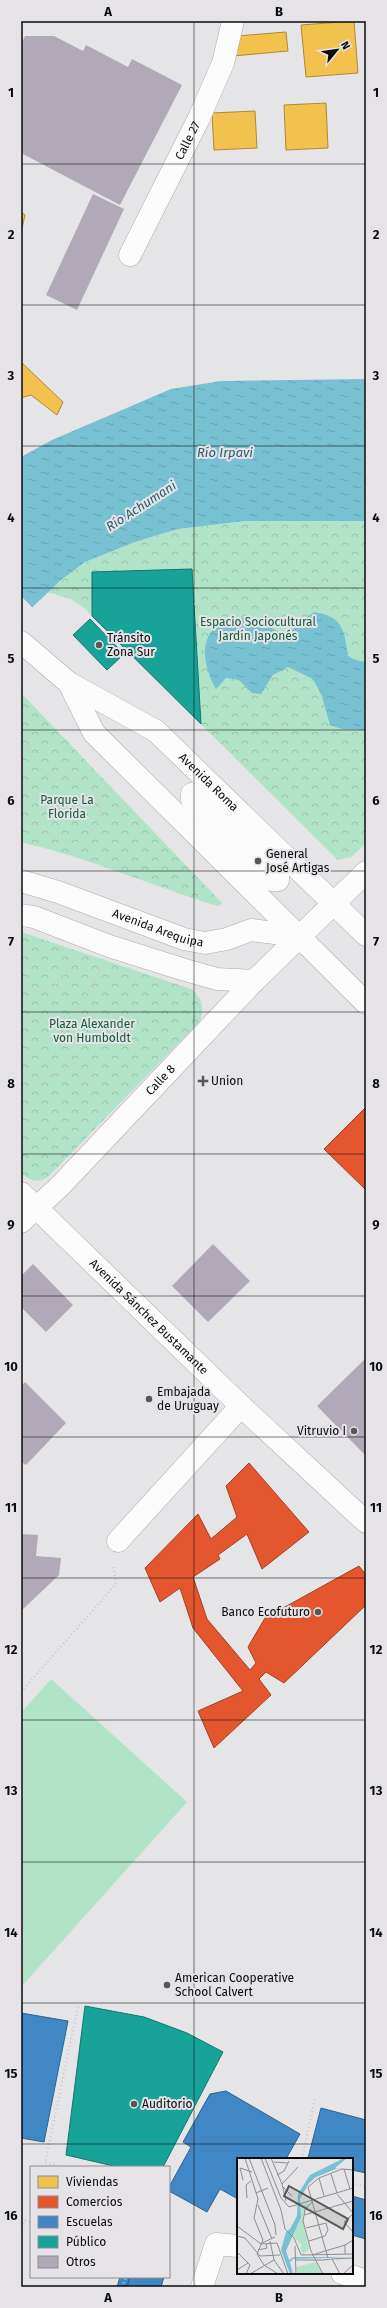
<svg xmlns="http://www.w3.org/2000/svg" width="387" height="2308" font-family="'Fira Sans',sans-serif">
  <defs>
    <pattern id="park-crowns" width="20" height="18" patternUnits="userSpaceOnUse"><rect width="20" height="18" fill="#b1e3c8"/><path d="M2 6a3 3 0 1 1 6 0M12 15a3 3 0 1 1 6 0" fill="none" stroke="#97c1ab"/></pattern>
    <pattern id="water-ripples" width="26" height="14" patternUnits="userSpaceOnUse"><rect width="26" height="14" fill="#77c1d2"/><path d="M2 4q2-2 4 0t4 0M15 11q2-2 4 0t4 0" fill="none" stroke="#66a4b3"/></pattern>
  </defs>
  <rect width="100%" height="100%" fill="#e5e4e6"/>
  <path fill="url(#park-crowns)" d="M245,521h121v322l-15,14 -13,3 -255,-253 -12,-8 -24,-7 38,-30 50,-20 43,-13z
    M21,693l201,210 -1,2 -4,1c-66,-21 -129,-48 -196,-64z
    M21,932l170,57c12,9 13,18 9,32l-151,155c-9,8 -20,5 -28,-3z"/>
  <path fill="#b1e3c8" d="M51,1679l136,123 -166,185v-274z"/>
  <path fill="url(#water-ripples)" d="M366,379v142h-121l-67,8 -43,13 -50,20 -25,19 -39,37v-161l31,-17 119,-51 50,-8z
    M314,612c30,5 30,18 34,44l7,4 11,2v68l-24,-1 -12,-4 -8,-29 -9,-17 -25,-12 -15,8 -12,19 -9,-1 -13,-13 -13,-2 -10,11c-22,-40 -12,-75 39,-71 9,1 16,14 32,16 10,-7 17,-16 27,-22z"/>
  <path fill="#e5e4e6" d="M21,596l12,12 -12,12z"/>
  <path fill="#f2c14e" stroke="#ad8a3a" d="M354,21l4,52 -52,4 -5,-52z
    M286,32l2,19 -55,5 4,-20z
    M326,103l2,45 -42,2 -2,-45z
    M255,111l2,37 -43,2 -2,-37z
    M21,212l4,3 -4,18z
    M21,362l42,40 -6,13 -26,-20 -10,3z"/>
  <path fill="#e4572e" stroke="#a34024" d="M366,1107v83l-42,-41z
    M249,1463l60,69 -47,37 -15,-35 -29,21 2,4 -27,18 14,42 43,51 6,-7 -8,-16 17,-29 94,-52 7,9v30l-82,78 -18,-11 -7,7 12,16 -57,53 -16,-37 45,-20 -50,-63 -13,-40 -20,14 -15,-34 53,-54 13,25 26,-22 -11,-31z"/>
  <path fill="#3f88c5" stroke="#30628e" d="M21,2013l47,8 -24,121 -23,-4z
    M226,2091l74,43 -14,25h-48v40l-18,-10 -13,23 -38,-21v-4l22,-40 -8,-5 27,-48z
    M321,2108l45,12v53l-14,-3v-11l-44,-1z
    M352,2196l14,4v39l-14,-4z
    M120,2277h10l-3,10h-10z
    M130,2277h34l-3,10h-34z"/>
  <path fill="#17a398" stroke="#14756e" d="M192,569l2,35 7,120 -109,-108v-44z
    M90,619l34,35 -17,16 -34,-35z
    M85,2006l59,11 43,16 36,19 -60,115h-45l-52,-12z"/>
  <path fill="#b1a8b8" d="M25,36h29l29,15 3,-6 42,22 4,-8 50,26 -62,120 -99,-52v-108z
    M93,194l31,15 -47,101 -31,-15z
    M213,1244l37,37 -42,41 -36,-36z
    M33,1264l40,41 -27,27 -25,-25v-31z
    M366,1358v98l-49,-50z
    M25,1382l41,41 -40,42 -5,-3v-76z
    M21,1534l17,1 -2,21 25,2 -2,17 -37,35z"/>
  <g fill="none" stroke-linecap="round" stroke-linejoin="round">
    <defs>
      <g id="minor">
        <path id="s1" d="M130,255l69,-137 24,-55 10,-42"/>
        <path d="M195,793l83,80v7h-6l-80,-80v-6z"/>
        <path id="s2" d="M21,1193l220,213 125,116"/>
        <path d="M118,1541l123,-135"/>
        <path d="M342,2273l24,8"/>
        <path d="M202,2287l14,-43 22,2"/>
      </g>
      <g id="major">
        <path id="s3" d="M21,642l48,41 87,48 210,204"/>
        <path d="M69,683l25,50 272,270"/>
        <path id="s4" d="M21,881l37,11 126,47 21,4 22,-4 24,-9 47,6"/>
        <path d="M21,915l13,2 75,29 76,24 32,9 37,2"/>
        <path id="s5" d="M21,1222l39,-36 194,-205 112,-109"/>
      </g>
    </defs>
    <use href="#minor" stroke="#acabad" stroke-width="23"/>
    <use href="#major" stroke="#acabad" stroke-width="23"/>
    <path stroke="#cbcacb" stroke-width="2.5" stroke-dasharray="1 3" stroke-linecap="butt" d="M194,604l74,-2 29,-8 17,-10 20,-4 32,6
      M21,723l6,11 1,19 25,28 19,-1 14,3 13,13 2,12 -5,18 -8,10 -9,6 -20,-2 -38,-22
      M21,989c29,9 40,-8 54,-30
      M21,1013l14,1 28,18 12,31c-19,13 -31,19 -54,17
      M63,1032l38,-63
      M75,1063l32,38
      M21,1692l95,-108 -3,-19
      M302,2159l13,-61
      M66,2167l-21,-4 33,-156
      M352,2183l14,4
      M21,2219l10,3
      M21,2232l4,-12
      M122,2287l4,-10"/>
    <use href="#minor" stroke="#fbfbfb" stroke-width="22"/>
    <use href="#major" stroke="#fbfbfb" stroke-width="22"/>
  </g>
  <path fill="none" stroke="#0c0b0c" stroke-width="1" stroke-opacity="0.55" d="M194,21v2266M21,164h345M21,305h345M21,446h345M21,588h345M21,730h345M21,871h345M21,1012h345M21,1154h345M21,1296h345M21,1437h345M21,1578h345M21,1720h345M21,1862h345M21,2003h345M21,2144h345"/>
  <g fill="#585758" stroke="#e5e3e7" stroke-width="1.5">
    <circle cx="99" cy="645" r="4"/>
    <circle cx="258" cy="861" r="4"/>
    <path d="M201 1075h4v4h4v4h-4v4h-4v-4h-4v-4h4z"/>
    <circle cx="149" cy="1399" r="4"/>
    <circle cx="354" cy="1431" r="4"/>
    <circle cx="318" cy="1612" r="4"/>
    <circle cx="167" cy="1985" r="4"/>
    <circle cx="134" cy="2104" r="4"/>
  </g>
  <g text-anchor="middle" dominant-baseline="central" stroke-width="4" stroke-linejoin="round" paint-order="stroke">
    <g font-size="12" fill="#0c0b0c" stroke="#e5e3e7">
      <text stroke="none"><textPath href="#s1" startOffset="128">Calle 27</textPath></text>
      <text stroke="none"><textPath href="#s3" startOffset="236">Avenida Roma</textPath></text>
      <text stroke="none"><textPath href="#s4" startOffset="145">Avenida Arequipa</textPath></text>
      <text stroke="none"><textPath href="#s5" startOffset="199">Calle 8</textPath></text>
      <text stroke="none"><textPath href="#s2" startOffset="178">Avenida Sánchez Bustamante</textPath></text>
    </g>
    <g font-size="12" fill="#0d5f3c" stroke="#e5e3e7">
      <text x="258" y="622">Espacio Sociocultural<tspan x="258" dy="14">Jardín Japonés</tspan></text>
      <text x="67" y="800">Parque La<tspan x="67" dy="14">Florida</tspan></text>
      <text x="92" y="1024">Plaza Alexander<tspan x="92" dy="14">von Humboldt</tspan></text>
    </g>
    <g font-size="12" fill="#0c0b0c" stroke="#e5e3e7" text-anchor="start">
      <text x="107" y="638">Tránsito<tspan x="107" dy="14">Zona Sur</tspan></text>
      <text x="266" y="854">General<tspan x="266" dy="14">José Artigas</tspan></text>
      <text x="211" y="1081">Union</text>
      <text x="157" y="1392">Embajada<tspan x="157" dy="14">de Uruguay</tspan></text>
      <text x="346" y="1431" text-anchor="end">Vitruvio I</text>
      <text x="310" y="1612" text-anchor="end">Banco Ecofuturo</text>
      <text x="175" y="1978">American Cooperative<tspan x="175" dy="14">School Calvert</tspan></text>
      <text x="142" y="2104">Auditorio</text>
    </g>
    <g font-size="13" font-style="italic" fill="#255f6b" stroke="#e5e3e7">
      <text x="225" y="452">Río Irpavi</text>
      <text transform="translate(141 506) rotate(-33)">Río Achumani</text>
    </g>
  </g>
  <g transform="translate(237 2158)">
    <rect width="116" height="116" fill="#e5e4e6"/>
    <path d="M73,45l-8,14 7,32 -6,6 -3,-6 2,-4 -10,-10 9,-18v-11z" fill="#b1e3c8"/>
    <path d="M79,104l6,12h-24l-2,-7z" fill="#b1e3c8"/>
    <path d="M107,0h3l-12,10 18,1 -15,-1 -22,9 -7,6 -9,16 1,18 -15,34 3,9 5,-3h59l-60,2 -3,3 3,12h-3l-9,-24 5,-18 4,-3 7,-13 1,-22 12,-19z" fill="#77c1d2"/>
    <path fill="none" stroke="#8e8d8f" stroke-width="1" d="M8,0l13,41 -4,19 9,22 -6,14 7,11 14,9M12,0l26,67 1,10M24,0l20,52 4,19 9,9 7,17 52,-1M28,0l16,40 8,9 64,-19M34,0l11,26 4,17M37,4l14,1M107,11l6,20M94,16l6,19M40,17l7,-4 5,-10M82,20l5,18M6,22l-3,-12 12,4M45,26l16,-17M46,29l9,9M19,35l12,-5M100,36l16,19M10,40l-1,-13 5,-4M75,44l-7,8 -2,11 8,30 12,23M21,47l14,34M116,56l-9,8 9,10M67,57l49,-14M0,68l24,18 16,-1 11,31M69,70l20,-5 2,7 -3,6 -16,5M0,78l8,2 15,18 20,-1M33,83l4,19 10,14M25,85l13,-6M58,88l1,28M21,92l9,-2 -1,-4M0,94l13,13 -4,9M108,96v-9l8,-5M75,97l33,-10M91,100l-20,-71 11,-9 23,-9 11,1M95,101l21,-1M59,102h27M86,102l9,-1 8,15M0,112l11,-7M13,116l24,-14M106,116l10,-9"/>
    <path fill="#585758" fill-opacity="0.15" stroke="#585758" stroke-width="2" d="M52,28l59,33 -5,10 -59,-33z"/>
    <rect width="116" height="116" fill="none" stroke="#0c0b0c" stroke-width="2"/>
  </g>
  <rect width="387" height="2308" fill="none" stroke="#e5e3e7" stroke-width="44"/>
  <rect x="30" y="2166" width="140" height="112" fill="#e5e3e7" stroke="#8e8d8f"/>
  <rect x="38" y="2176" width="20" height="12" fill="#f2c14e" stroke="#8e8d8f"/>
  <text x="66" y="2186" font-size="12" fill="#0c0b0c">Viviendas</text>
  <rect x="38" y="2196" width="20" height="12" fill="#e4572e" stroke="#8e8d8f"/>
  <text x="66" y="2206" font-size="12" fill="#0c0b0c">Comercios</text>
  <rect x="38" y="2216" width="20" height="12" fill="#3f88c5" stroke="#8e8d8f"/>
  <text x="66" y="2226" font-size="12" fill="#0c0b0c">Escuelas</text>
  <rect x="38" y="2236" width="20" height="12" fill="#17a398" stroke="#8e8d8f"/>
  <text x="66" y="2246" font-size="12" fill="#0c0b0c">Público</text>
  <rect x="38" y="2256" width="20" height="12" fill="#b1a8b8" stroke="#8e8d8f"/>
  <text x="66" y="2266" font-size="12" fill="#0c0b0c">Otros</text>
  <g transform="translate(337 50) rotate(61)" stroke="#e5e3e7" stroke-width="3" paint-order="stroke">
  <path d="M0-3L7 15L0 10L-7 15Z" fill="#0c0b0c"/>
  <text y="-6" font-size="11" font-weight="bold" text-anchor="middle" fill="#0c0b0c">N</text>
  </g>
  <rect x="22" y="22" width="343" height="2264" fill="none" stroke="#0c0b0c" stroke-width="1.5"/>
  <g font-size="13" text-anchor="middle" font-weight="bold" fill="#0c0b0c">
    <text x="108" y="16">A</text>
    <text x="279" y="16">B</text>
    <text x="11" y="97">1</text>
    <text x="376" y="97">1</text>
    <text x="11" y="239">2</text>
    <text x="376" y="239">2</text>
    <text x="11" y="380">3</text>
    <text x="376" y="380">3</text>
    <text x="11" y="522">4</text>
    <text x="376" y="522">4</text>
    <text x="11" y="663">5</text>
    <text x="376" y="663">5</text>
    <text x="11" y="805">6</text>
    <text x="376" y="805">6</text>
    <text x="11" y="946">7</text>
    <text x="376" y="946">7</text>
    <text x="11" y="1088">8</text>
    <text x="376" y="1088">8</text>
    <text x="11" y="1229">9</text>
    <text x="376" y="1229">9</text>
    <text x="11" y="1371">10</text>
    <text x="376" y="1371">10</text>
    <text x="11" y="1512">11</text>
    <text x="376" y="1512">11</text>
    <text x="11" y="1654">12</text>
    <text x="376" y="1654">12</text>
    <text x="11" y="1795">13</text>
    <text x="376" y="1795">13</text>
    <text x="11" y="1937">14</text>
    <text x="376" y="1937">14</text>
    <text x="11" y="2078">15</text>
    <text x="376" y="2078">15</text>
    <text x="11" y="2220">16</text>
    <text x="376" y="2220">16</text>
    <text x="108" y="2302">A</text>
    <text x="279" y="2302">B</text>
  </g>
</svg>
